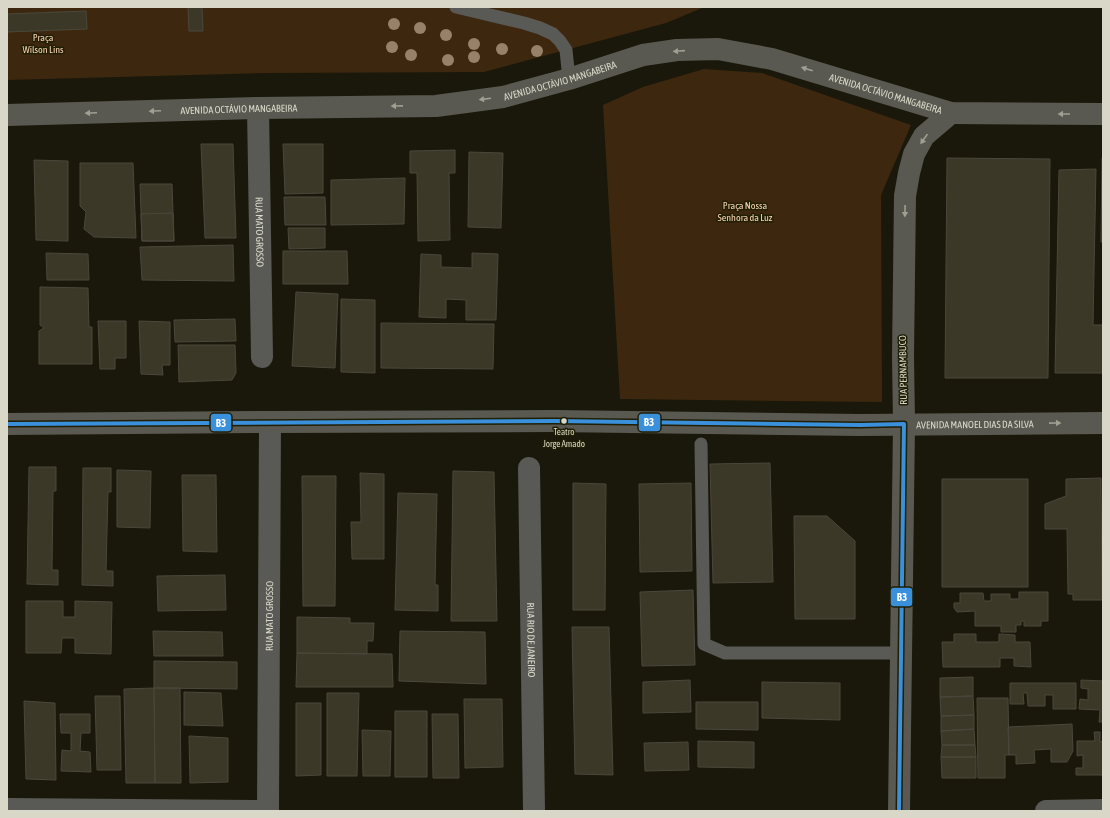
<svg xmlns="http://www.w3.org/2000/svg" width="1110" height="818" font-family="'Asap Condensed',sans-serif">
  <rect width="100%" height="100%" fill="#1a180a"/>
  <path fill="#3d280f" d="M7,7h696l-1,1 -36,15 -182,49 -218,1 -259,7z
    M704,69l58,4 149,52 -30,70 1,207 -262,-3 -17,-294 40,-18z"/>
  <path fill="#3c3827" stroke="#4a473c" d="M188,7h14l1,24h-14z
    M86,11l1,18 -80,3v-18z
    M201,144h32l3,94h-31z
    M283,144h40v49l-38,1z
    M455,150v23h-6l1,67 -32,1 -1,-68h-7v-22z
    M469,152l34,1 -2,75 -33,-1z
    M947,158l103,1 -2,219h-103z
    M1102,158h1v84h-2z
    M34,160l34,1v80l-32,-1z
    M80,163h53l3,75 -42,-1 -10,-8 2,-17 -6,-6z
    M1096,169l-3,156h10v48h-48l4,-203z
    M405,178l-1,46 -73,1v-45z
    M140,184h32l2,57h-32z
    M284,197h41l1,28h-41z
    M173,213l1,28h-32l-1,-27z
    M288,228h37v20l-36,1z
    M233,245l1,36 -92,-1 -2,-33z
    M283,251h64l1,33h-65z
    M46,253l42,1 1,26h-42z
    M472,253l26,1 -2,66h-30v-20l-20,-1v19l-27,-1 2,-63 20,1v12l31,1z
    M40,287l48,1 1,39h3v37h-53v-33l5,-3 -4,-3z
    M296,292l42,2 -3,74 -43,-2z
    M341,299l34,1v73l-34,-1z
    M235,319l1,22 -61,1 -1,-22z
    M98,321h28v37h-11v11h-15z
    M139,321l31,1v43h-8l1,10 -22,-1z
    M381,323l113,1 -1,45 -112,-1z
    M178,345h57l1,28 -4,7 -53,2z
    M770,463l3,119 -60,1 -3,-119z
    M29,467h27v24h-3l-1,79h6v15l-31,-1z
    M83,468h28v24h-3l-2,79h7v15l-31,-1z
    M117,470l34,1 -1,57 -33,-1z
    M453,471l41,1 3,149h-46z
    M360,473l24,1v85h-32l-1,-37h10z
    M182,475h34l1,77 -34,-1z
    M302,476h34l-1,130h-32z
    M1101,478l1,122h-29v-6h-5l-1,-65h-22v-25l21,-8v-17z
    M942,479h86v108h-86z
    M573,483l33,1 -1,126h-32z
    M691,483l1,88 -52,1 -1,-88z
    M398,493l39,1 -2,91h3v26l-43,-1z
    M794,516h33l28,25v78h-60z
    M225,575l1,35 -68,1 -1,-35z
    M693,590l2,75 -53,1 -2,-74z
    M1019,592h29v29h-7v5h-17v-5h-3v4h-5v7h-15v-6h-26v-15l-18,1 -3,-4v-5h6v-10h23l1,8h7v-7h19v5h9z
    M26,601h37v16h12v-16l37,1 -1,52 -36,-1v-15h-13l-1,15h-35z
    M297,617l53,1v5h24l-1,18h-6v13l-70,-1z
    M572,627h37l4,148 -38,-1z
    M153,631l69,1 1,24h-69z
    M400,631l85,1 1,52 -87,-3z
    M954,634h22v8h23v-8l16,1v7h15l1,25 -17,-1v-8h-14v9h-57l-1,-25h12z
    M297,653l95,1 1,33h-97z
    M154,661l83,1v27l-83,-1z
    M973,677v19l-33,1v-19z
    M690,680l1,32 -48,1v-31z
    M1081,680l22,1v41h-4l1,-12 -21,-1 1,-10 8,1v-11l-7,-1z
    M762,682l78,1v37l-78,-2z
    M1010,683h66v26h-23v-14h-8v11h-17l-1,-13h-4l1,11h-14z
    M154,688h26l1,95h-26z
    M154,688l1,95h-29l-2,-94z
    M184,692l37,1 2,33 -39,-1z
    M327,693h32l-2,83h-30z
    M95,696h25l1,74h-24z
    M973,696l1,19 -33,1 -1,-19z
    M977,698h31l1,57h-4v23h-27z
    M464,699h38l1,68 -38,1z
    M24,701l31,2 1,77 -30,-1z
    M696,702h62v28l-62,-1z
    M296,703h25v72l-25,1z
    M395,711h32v66h-32z
    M60,714h30v19h-9l-1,18 10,1 1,20 -30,-1 1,-21 9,1v-18h-10z
    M432,714h26l1,64h-26z
    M974,715v14l-33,2v-15z
    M1072,724l1,27 -6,11h-16v-13l-17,1 1,13 -19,1v-9h-7l-1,-28z
    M974,729l1,16h-33l-1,-14z
    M362,730l29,1 -1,45h-27z
    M1094,732h6v10l3,-1v34h-27v-7h7v-13l-6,1v-15h18z
    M189,736l39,2v44l-38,1z
    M698,741l56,1v26l-56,-1z
    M688,742l1,28 -44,1 -1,-28z
    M942,745h33l1,12h-35z
    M941,757h35v21h-34z"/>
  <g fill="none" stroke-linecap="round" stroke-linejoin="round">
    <path stroke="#595a55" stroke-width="13" d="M456,7l68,16 16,5 13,6 7,7 6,9 3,29
      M701,444l3,200 21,9h176"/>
    <g stroke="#595a55" stroke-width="22">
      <path id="s1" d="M258,108l4,249"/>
      <path id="s2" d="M529,468l5,343"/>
      <path id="s3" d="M268,811l2,-389"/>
    </g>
    <path stroke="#595a55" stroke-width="22" d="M7,809l259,2
      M1046,811l57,-1"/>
    <g stroke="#5a5951" stroke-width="22">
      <path id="s4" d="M7,115l251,-7 178,-2 67,-9 66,-18 74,-24 34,-5 41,-1 54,10 179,54 152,1"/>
      <path id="s5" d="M7,424l263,-2 284,-1 306,4 243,-2"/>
      <path d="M899,811l5,-387 -1,-68 2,-160 4,-23 5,-19 10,-18 27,-23"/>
    </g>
    <defs>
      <path id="bus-1" d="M7,424l547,-3 306,4 44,-1 -5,387"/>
    </defs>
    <use href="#bus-1" stroke="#201e04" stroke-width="7"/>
    <use href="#bus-1" stroke="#3a90db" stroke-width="4"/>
  </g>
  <g fill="#978168">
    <circle cx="394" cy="24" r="6"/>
    <circle cx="420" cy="28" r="6"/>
    <circle cx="446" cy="35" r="6"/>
    <circle cx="474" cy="44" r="6"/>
    <circle cx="392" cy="47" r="6"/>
    <circle cx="502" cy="49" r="6"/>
    <circle cx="537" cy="51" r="6"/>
    <circle cx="411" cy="55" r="6"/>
    <circle cx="474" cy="57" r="6"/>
    <circle cx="448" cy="60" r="6"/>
  </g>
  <defs><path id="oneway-solid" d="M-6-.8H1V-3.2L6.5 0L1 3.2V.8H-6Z"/></defs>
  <g fill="#a09f92">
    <use href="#oneway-solid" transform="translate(679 51) rotate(176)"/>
    <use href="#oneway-solid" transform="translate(807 69) rotate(-163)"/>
    <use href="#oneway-solid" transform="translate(485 99) rotate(173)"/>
    <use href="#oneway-solid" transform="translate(397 106) rotate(179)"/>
    <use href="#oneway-solid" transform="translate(155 111) rotate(178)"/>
    <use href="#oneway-solid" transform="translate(91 113) rotate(178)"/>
    <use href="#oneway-solid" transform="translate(1064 114) rotate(-180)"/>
    <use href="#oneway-solid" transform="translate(924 139) rotate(125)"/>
    <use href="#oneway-solid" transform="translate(905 211) rotate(91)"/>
    <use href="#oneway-solid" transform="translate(1055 423) rotate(-1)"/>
  </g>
  <circle fill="#d9d8c8" stroke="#201e04" stroke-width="1.5" cx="564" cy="421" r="3.5"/>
  <g text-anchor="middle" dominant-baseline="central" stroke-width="3" stroke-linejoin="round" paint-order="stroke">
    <g font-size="9" fill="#d9d8c8" stroke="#201e04">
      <text x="564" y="432">Teatro<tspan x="564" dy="12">Jorge Amado</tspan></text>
    </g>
    <g font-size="10" fill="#fdd7b4" stroke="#201e04">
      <text x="43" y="37">Praça<tspan x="43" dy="12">Wilson Lins</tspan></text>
      <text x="745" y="205">Praça Nossa<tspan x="745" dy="12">Senhora da Luz</tspan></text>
    </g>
    <g font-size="10" fill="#d9d8c8" stroke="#201e04">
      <text stroke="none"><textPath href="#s4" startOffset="556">AVENIDA OCTÁVIO MANGABEIRA</textPath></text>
      <text stroke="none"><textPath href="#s4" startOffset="892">AVENIDA OCTÁVIO MANGABEIRA</textPath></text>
      <text stroke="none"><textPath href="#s4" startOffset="232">AVENIDA OCTÁVIO MANGABEIRA</textPath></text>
      <text stroke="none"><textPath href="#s1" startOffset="124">RUA MATO GROSSO</textPath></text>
      <text transform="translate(903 370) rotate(-91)">RUA PERNAMBUCO</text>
      <text stroke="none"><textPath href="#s5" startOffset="968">AVENIDA MANOEL DIAS DA SILVA</textPath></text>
      <text stroke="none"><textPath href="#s3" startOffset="195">RUA MATO GROSSO</textPath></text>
      <text stroke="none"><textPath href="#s2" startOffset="172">RUA RIO DE JANEIRO</textPath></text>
    </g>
  </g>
  <g stroke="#201e04" stroke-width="1.5">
    <rect x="638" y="413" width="23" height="19" rx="4" fill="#3a90db"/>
    <rect x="210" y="413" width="22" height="19" rx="4" fill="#3a90db"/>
    <rect x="890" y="587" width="23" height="20" rx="4" fill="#3a90db"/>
  </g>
  <g font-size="11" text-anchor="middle" font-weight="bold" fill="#fff">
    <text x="649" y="426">B3</text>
    <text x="221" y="427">B3</text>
    <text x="902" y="601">B3</text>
  </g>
  <rect width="1110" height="818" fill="none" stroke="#d9d8c8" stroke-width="16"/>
</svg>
